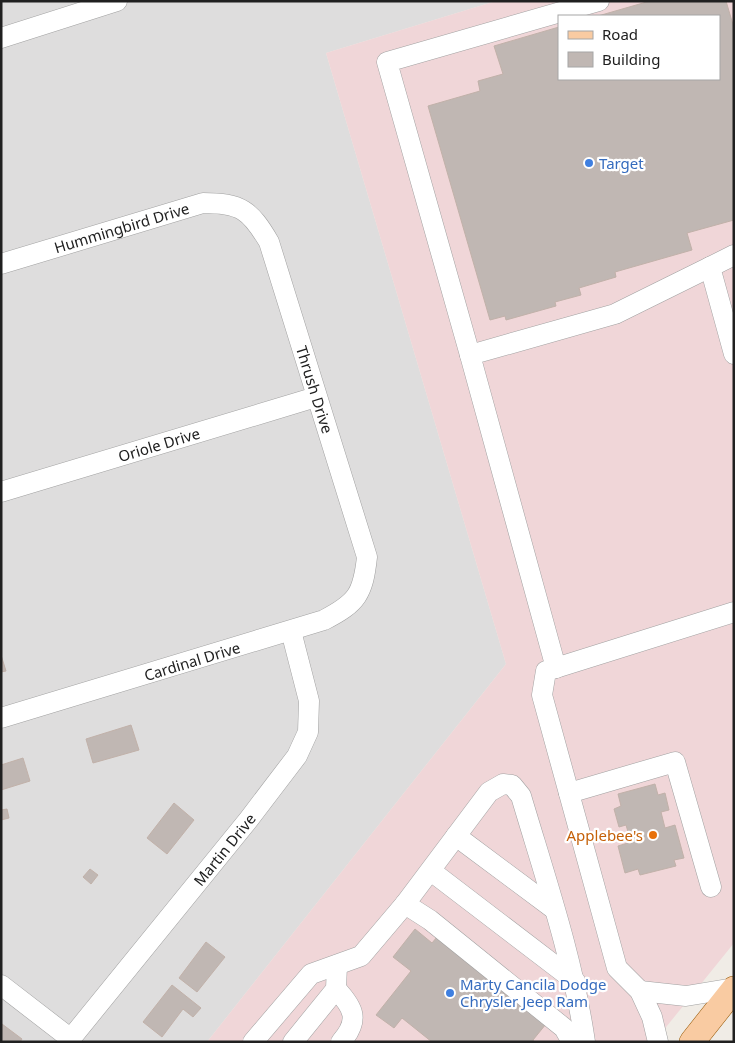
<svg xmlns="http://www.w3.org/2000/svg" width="735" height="1043" font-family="'Noto Sans',sans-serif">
  <rect width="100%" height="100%" fill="#f0ece6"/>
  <path fill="#dedddd" d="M1,1h495l-170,52 180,611 -299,378h-206z"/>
  <path fill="#f0d6d8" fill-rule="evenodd" d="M496,1h238v942l-80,99h-447l299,-378 -180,-611zM559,16h160v63h-160z"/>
  <path fill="#c0b7b3" stroke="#c1b1a9" d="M650,1h76l8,27v192l-47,13 5,17 -77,22 1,5 -37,11 2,7 -26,7 1,4 -50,14 -1,-4 -15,4 -62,-214 52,-15 -2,-10 25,-7 -9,-28 65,-19v52h160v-63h-121z
    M1,655l5,16 -5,1z
    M131,725l8,25 -46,13 -7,-24z
    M23,758l7,23 -29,9v-25z
    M655,784l3,11 7,-2 4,17 -8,2 4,16 10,-3 9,33 -10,2 2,6 -36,9 -2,-6 -13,4 -7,-27 13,-4 -5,-17 -7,2 -5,-18 7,-3 -3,-12z
    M174,803l20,17 -27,34 -20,-16z
    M7,809l2,9 -8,2v-10z
    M90,869l8,6 -7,9 -8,-7z
    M415,929l17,14 5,-6 109,87 -13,16 1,2h-102l-30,-24 -8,10 -18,-13 35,-44 -18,-14z
    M206,942l19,15 -28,35 -18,-14z
    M172,985l29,23 -8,9 -10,-8 -21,28 -19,-15z
    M2,1024l20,15 -2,3h-19z"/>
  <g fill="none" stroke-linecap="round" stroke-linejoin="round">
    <defs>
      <g id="minor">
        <path d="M1,38l116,-37"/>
        <path d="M734,255l-24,12 24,87"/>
        <path id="s1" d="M1,264l202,-61c38,0 47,7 66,39l98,315c-4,37 -10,46 -43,63l-323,98"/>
        <path d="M470,355l-83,-293 212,-61"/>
        <path id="s2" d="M1,492l315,-95"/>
        <path d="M556,668l-86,-313 145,-41 95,-47"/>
        <path d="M569,793l106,-31 36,125"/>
        <path d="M456,836l98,73"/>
        <path d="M431,871l144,110"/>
        <path d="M405,904l84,-112 14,-8 9,1 9,11c24,81 52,162 64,246"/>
        <path d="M1,985l70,54"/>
        <path d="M336,989c18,19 24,31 5,53"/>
        <path d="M640,991l46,5 48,-8"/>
        <path id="s3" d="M68,1042l181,-223 48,-63 11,-24 1,-31 -18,-70"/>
        <path d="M253,1042l58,-68 50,-18 44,-52 25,16 134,108 8,14"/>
        <path d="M293,1042l43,-53 1,-24"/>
        <path d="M658,1042l-6,-25 -12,-26 -23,-23 -75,-273 4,-24 188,-59"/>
      </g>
      <path id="major" d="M692,1042l42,-53"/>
    </defs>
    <use href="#minor" stroke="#a1a1a1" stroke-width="21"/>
    <use href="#major" stroke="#965805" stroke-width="26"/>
    <use href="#minor" stroke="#fff" stroke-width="20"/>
    <use href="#major" stroke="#f9cba2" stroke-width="25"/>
  </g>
  <g fill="#3f7fe0" stroke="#fff" stroke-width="2">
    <circle cx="589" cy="163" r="5"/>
    <circle cx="450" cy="993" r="5"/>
  </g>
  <circle fill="#e8710a" stroke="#fff" stroke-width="2" cx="653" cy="835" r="5"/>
  <g text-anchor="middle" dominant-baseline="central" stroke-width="4.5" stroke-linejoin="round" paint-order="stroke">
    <g font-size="15" fill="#366cbe" stroke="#fff" text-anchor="start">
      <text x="599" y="163">Target</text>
      <text x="460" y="984">Marty Cancila Dodge<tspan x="460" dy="17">Chrysler Jeep Ram</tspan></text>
    </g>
    <g font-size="15" fill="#202020" stroke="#fff">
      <text stroke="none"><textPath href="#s1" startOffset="126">Hummingbird Drive</textPath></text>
      <text stroke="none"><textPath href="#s1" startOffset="448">Thrush Drive</textPath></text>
      <text stroke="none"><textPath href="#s2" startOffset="165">Oriole Drive</textPath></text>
      <text transform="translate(192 661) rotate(-17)">Cardinal Drive</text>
      <text stroke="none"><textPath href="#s3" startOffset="248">Martin Drive</textPath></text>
    </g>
    <g font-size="15" fill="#c56008" stroke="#fff" text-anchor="end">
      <text x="643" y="835">Applebee's</text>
    </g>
  </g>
  <rect width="735" height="1043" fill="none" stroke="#202020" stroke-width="5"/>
  <rect x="558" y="15" width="162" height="65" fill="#ffffff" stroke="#a6a6a6"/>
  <rect x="568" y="31" width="25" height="8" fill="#f9cba2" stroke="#a6a6a6"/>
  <text x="602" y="40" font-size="15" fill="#202020">Road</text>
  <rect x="568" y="52" width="25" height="15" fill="#c0b7b3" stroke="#a6a6a6"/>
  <text x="602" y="65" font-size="15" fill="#202020">Building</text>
</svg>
